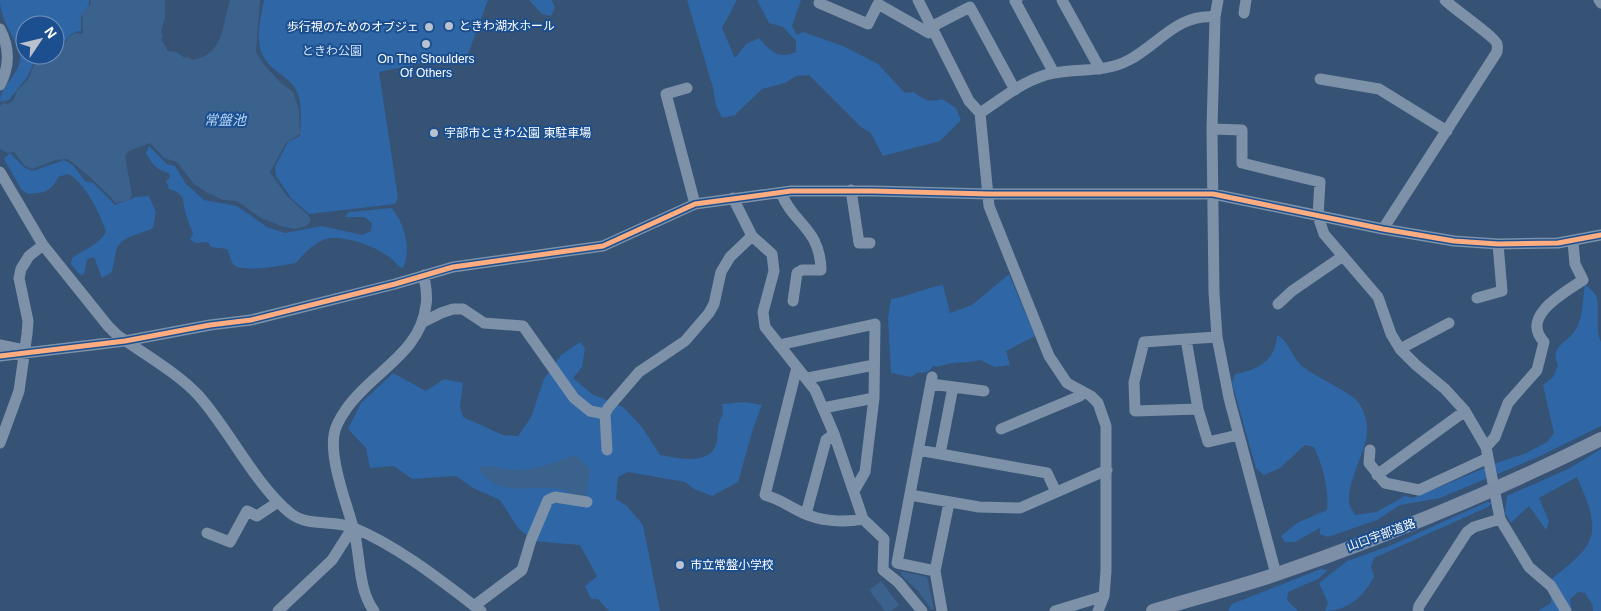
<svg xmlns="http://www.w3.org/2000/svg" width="1601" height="611" font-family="Arial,'Noto Sans JP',sans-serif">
  <rect width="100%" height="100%" fill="#365274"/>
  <path fill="#2f66a5" d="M0,0h89v5l-8,11v15c-14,1 -18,14 -25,25l-4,-1h3v-30h-30v30h12l-9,21 -19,24 -9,2c0,-17 19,-26 20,-43 1,-17 -20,-34 -20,-59z
    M264,0h224l-20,54 -89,18 19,126 -3,6 -86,10 -18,-16 -15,-22 -1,-9 13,-25 12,-6c1,-17 4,-43 -11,-55 -9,-8 -22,-15 -27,-27 -7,-16 -1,-37 2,-54z
    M529,0h23l3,8 -4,8 -9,-2z
    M687,0h50l-15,28 13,30 11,-14 13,-6c11,13 20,22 37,14v-11l-13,-14 -14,-4 -12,-23h44l-9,26 5,9 6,-3 40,14 35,18 27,29 9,-1c10,8 16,11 28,7l14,9 5,12 -21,21 -57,15 -13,-24 -8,-4 -53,-53 -13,1 -11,7 -23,6 -27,26 -13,3 -6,-12 -3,-18z
    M149,146l18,18 8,2 11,18 18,16 33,6 30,21 18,6 37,-7 40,9 9,-4 1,-8 -8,-6h-19l4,-5 43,-4c12,15 20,41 11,60l-5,-2c-9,-16 -57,-34 -75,-26 -11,5 -20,14 -27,23 -12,2 -55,11 -63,1 -3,-4 -3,-11 -6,-15l-16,-2 -3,-5 -13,1 -5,-4 3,-5c-4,-11 -10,-25 -10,-36l-6,-6 -8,-3 -3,-8 4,-4 -1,-4c-13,-3 -17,-9 -23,-20z
    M10,153l15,15 8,3 31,-11 9,5 12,16 8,2 22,22 21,-8 13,-1 7,16 -3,16c-10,6 -28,7 -35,18 -4,7 -3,19 -7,27l-9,5 -8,-21 -7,2 -3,15 -4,1 -9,-11 1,-6c11,-8 28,-14 34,-26 -5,-17 -22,-51 -38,-58l-10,3c-6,15 -15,16 -30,17l-7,-5 -17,-30z
    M1009,274l26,62 -29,15 4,14 -15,2 -15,-7c-10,3 -17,2 -26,3 -8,0 -12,5 -21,3l-5,6 -11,1 -6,4 -20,-4 -3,-55 3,-19c18,-3 34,-11 52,-14l7,28 22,-8z
    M1585,284c3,3 8,7 11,11 5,14 -2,33 5,47v84l-63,31 -98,41 -40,7 -23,15 -49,17 -8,-3v-6l-25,14h-10l-4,-6 16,-13 30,-13c2,-23 -4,-43 -13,-63l-9,-2 -25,23 -16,7 -8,-7 -24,-85 3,-9c23,-4 41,-14 42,-39 12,6 15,23 26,32 11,9 49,26 55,35 25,35 -10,64 -9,100 0,4 4,9 6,13l21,-3 29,-16 8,2 86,-36 25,-8 23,-12 7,-9 -11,-48 10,-8 5,-12c-10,-20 12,-22 19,-38 6,-12 6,-30 8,-43z
    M580,342l5,6 -3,19 -9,11 19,16 31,13 19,20 18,28c18,3 53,12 57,-15 1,-11 0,-16 6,-26l-1,-10 22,-2 18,3 -9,24 -15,53 -26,14 -18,-7 -9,-7 -57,-10 -10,5 -2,22 11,7 16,19 17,86h-51l-11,-12h-7l-6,-13 12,-10 -17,-31 -47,-4 -15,-13 -18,-28 -27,-12 -17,-12 -44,3 -18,-13 -24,2 -4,-20 -18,-19 13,-26 32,-30 33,18 18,-12 19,4 -3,23 3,11 40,18 15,1 13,-19 13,-38 17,-24z
    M1601,449v162h-8v-5l-8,-13 -7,-1 -8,7 2,12h-34l13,-8v-24c49,-37 50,-47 26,-102l-38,21 10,23 -3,9 -17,-24 -18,17 -6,-10 2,-17 61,-27z
    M1487,502l5,1 -4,4 -114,51 -3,8 3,11c-10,19 -26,34 -49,34l3,-8 -9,-20 28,-22 40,-14z
    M1321,569l7,1 -10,9 -30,13 -1,8 11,11h-70l4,-7z"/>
  <path fill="#3b618d" d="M90,0h75v19l-4,11 2,7 -2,2 7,12 8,1 9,6 3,-1 5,3c32,-6 29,-37 37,-60h30l-4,52 9,14 15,16 13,10 6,17 1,25 -14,9 -16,29 17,24 23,21v5l-4,4 -11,3 -11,-2 -23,-9 -24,-17 -14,-1 -17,-8 -12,-8 -17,-22 -13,-4 -14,-15 -21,8 -4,5 7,39 -3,5 -13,3c-15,-16 -30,-30 -48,-44l-12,1 -24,9 -7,-3 -11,-14 -7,1 -7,-4v-43l3,-3 5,1 6,-4 2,-8 13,-14 9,-23 19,2 12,-20 6,-4 8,1 -1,-21 9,-9z
    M576,455l14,14 -4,29 -4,2c-8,-4 -19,-12 -29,-12 -28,-1 -57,8 -75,-20 14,-5 26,3 40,2 21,0 38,-9 58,-15z
    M901,571l26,6 7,32h-3l-13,-18 -17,-16z
    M881,581l18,24 -8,6h-6l-16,-21z"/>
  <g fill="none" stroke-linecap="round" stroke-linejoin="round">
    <path stroke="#7d92a8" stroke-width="11" d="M918,0l51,101 11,12 9,93 60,150 18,27 24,13 7,7 8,23v145l-2,25 -6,15
      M1017,0l-2,1 39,72
      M1062,0l38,69
      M1218,0l-3,17 -3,112 2,163 3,45 12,61 47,176
      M1599,0l2,3
      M819,3l49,21 10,-20 51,29 5,-2
      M1244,13l2,-13
      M931,27l39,-20 45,83
      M0,29c10,19 10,37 0,56
      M1320,79l59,10 68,42
      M687,88l-21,6 29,110
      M980,113c23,-15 46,-35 74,-40 25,-5 51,0 75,-13 29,-15 49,-47 86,-43
      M1212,129l30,1v33l78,19 -2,34 6,18 54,63 13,37 9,15 16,16 29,24 20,22 21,36 14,72 29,48 22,19 15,25
      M0,172l43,73 65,81 9,9c26,18 62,39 82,61 31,35 55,87 91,117 19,15 43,6 64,15 44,18 89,54 127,83
      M851,190l8,53h11
      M781,193c13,32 39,35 40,77h-19l-5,3 -4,28
      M733,198l19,38 20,18 2,17 -11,41 2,15 50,63 19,44 29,85c-20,4 -44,2 -62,-7 -15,-7 -19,-12 -36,-17l32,-128
      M1383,229l114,-177c0,-3 1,-5 0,-8 -1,-6 -43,-35 -52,-44
      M1477,298l25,-7 -4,-47
      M1278,304l14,-13 51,-35
      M423,322l18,-9 12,-4h10l21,14 39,3 51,72 16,13 15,3
      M1217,337l-31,2 12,70 10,33 30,-7
      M1186,339l-42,3 -10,40 1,29 63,-2
      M0,345l24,5
      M779,345l96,-21 -1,74 -9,74 -11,19
      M1400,349l49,-26
      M0,356l125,-15 85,-16 41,-5 144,-36 58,-17 150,-21 92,-42 96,-13h82l116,3h224l170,35 71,12 44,3 60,-1 43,-8
      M932,377l-35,186 38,8
      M808,378l66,-13
      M931,384l53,7
      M823,408l51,-10
      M1001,429l79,-33 3,-4
      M0,443l19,-52 8,-57 1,-13 -9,-43 2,-9 8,-13 14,-11
      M1486,447l9,-10 13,-34 29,-33 7,-28c-24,-26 20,-49 39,-62l-8,-16 -2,-22
      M607,450l-2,-36 3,-6 31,-36 46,-31 24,-28 5,-9 7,-32 9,-15 22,-21
      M918,450l129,23 9,19
      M1370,450l-1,13 16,20 34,7 69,-32
      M940,454l13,-67
      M1377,475l88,-64
      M910,495l69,12 41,1 87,-38
      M806,514l20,-74 8,-6
      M863,519l21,20 -1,31 15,12 24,29
      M207,533l23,9 17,-31 10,5 21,-14
      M474,606l48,-36 9,-30 17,-40 7,-3 32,5
      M278,611l54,-51 21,-33
      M374,611c-17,-23 -13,-57 -21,-84 -7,-25 -23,-66 -19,-92 1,-10 8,-20 13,-27 25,-36 74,-55 79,-103 2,-10 -1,-21 -2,-30
      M942,611l-7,-40 14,-68
      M1055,611l49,-15
      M1418,611l1,-5 48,-74 7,-5 26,-8"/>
    <path stroke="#7d8ea7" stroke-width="14" d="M1153,611c41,-13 83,-23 124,-37 111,-38 219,-83 324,-135"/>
    <defs>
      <path id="cycleway" d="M0,356l125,-15 85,-16 41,-5 144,-36 58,-17 150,-21 92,-42 96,-13h82l116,3h224l170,35 71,12 44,3 60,-1 43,-8"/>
    </defs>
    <use href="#cycleway" stroke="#1b4f8f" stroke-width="8"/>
    <use href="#cycleway" stroke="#ffac80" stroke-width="5"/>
  </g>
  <g fill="#b9c2ce" stroke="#1b4f8f" stroke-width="2">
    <circle cx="449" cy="26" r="5"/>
    <circle cx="429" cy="27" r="5"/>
    <circle cx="426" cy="44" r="5"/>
    <circle cx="434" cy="133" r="5"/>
    <circle cx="680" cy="565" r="5"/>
  </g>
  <g text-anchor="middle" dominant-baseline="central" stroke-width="4" stroke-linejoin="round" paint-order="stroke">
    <g font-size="12" fill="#fff" stroke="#1b4f8f" text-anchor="start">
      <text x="459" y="26">ときわ湖水ホール</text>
      <text x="419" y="27" text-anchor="end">歩行視のためのオブジェ</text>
      <text x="426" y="59" text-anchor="middle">On The Shoulders<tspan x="426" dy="14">Of Others</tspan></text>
      <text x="444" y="133">宇部市ときわ公園 東駐車場</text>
      <text x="690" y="565">市立常盤小学校</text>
    </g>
    <g font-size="12" fill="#cfe3fa" stroke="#1b4f8f">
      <text x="332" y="51">ときわ公園</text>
    </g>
    <g font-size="12" fill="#fff" stroke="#1b4f8f">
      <text transform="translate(1381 535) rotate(-20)">山口宇部道路</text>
    </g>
    <g font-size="14" font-style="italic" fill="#b5d3f5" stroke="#1b4f8f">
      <text x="225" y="120">常盤池</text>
    </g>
  </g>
  <g transform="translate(40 40) rotate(55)"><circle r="24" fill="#1b4f8f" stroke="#7695bc"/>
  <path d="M0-4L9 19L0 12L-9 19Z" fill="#b9c2ce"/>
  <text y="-8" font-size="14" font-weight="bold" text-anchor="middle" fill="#ffffff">N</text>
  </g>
</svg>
